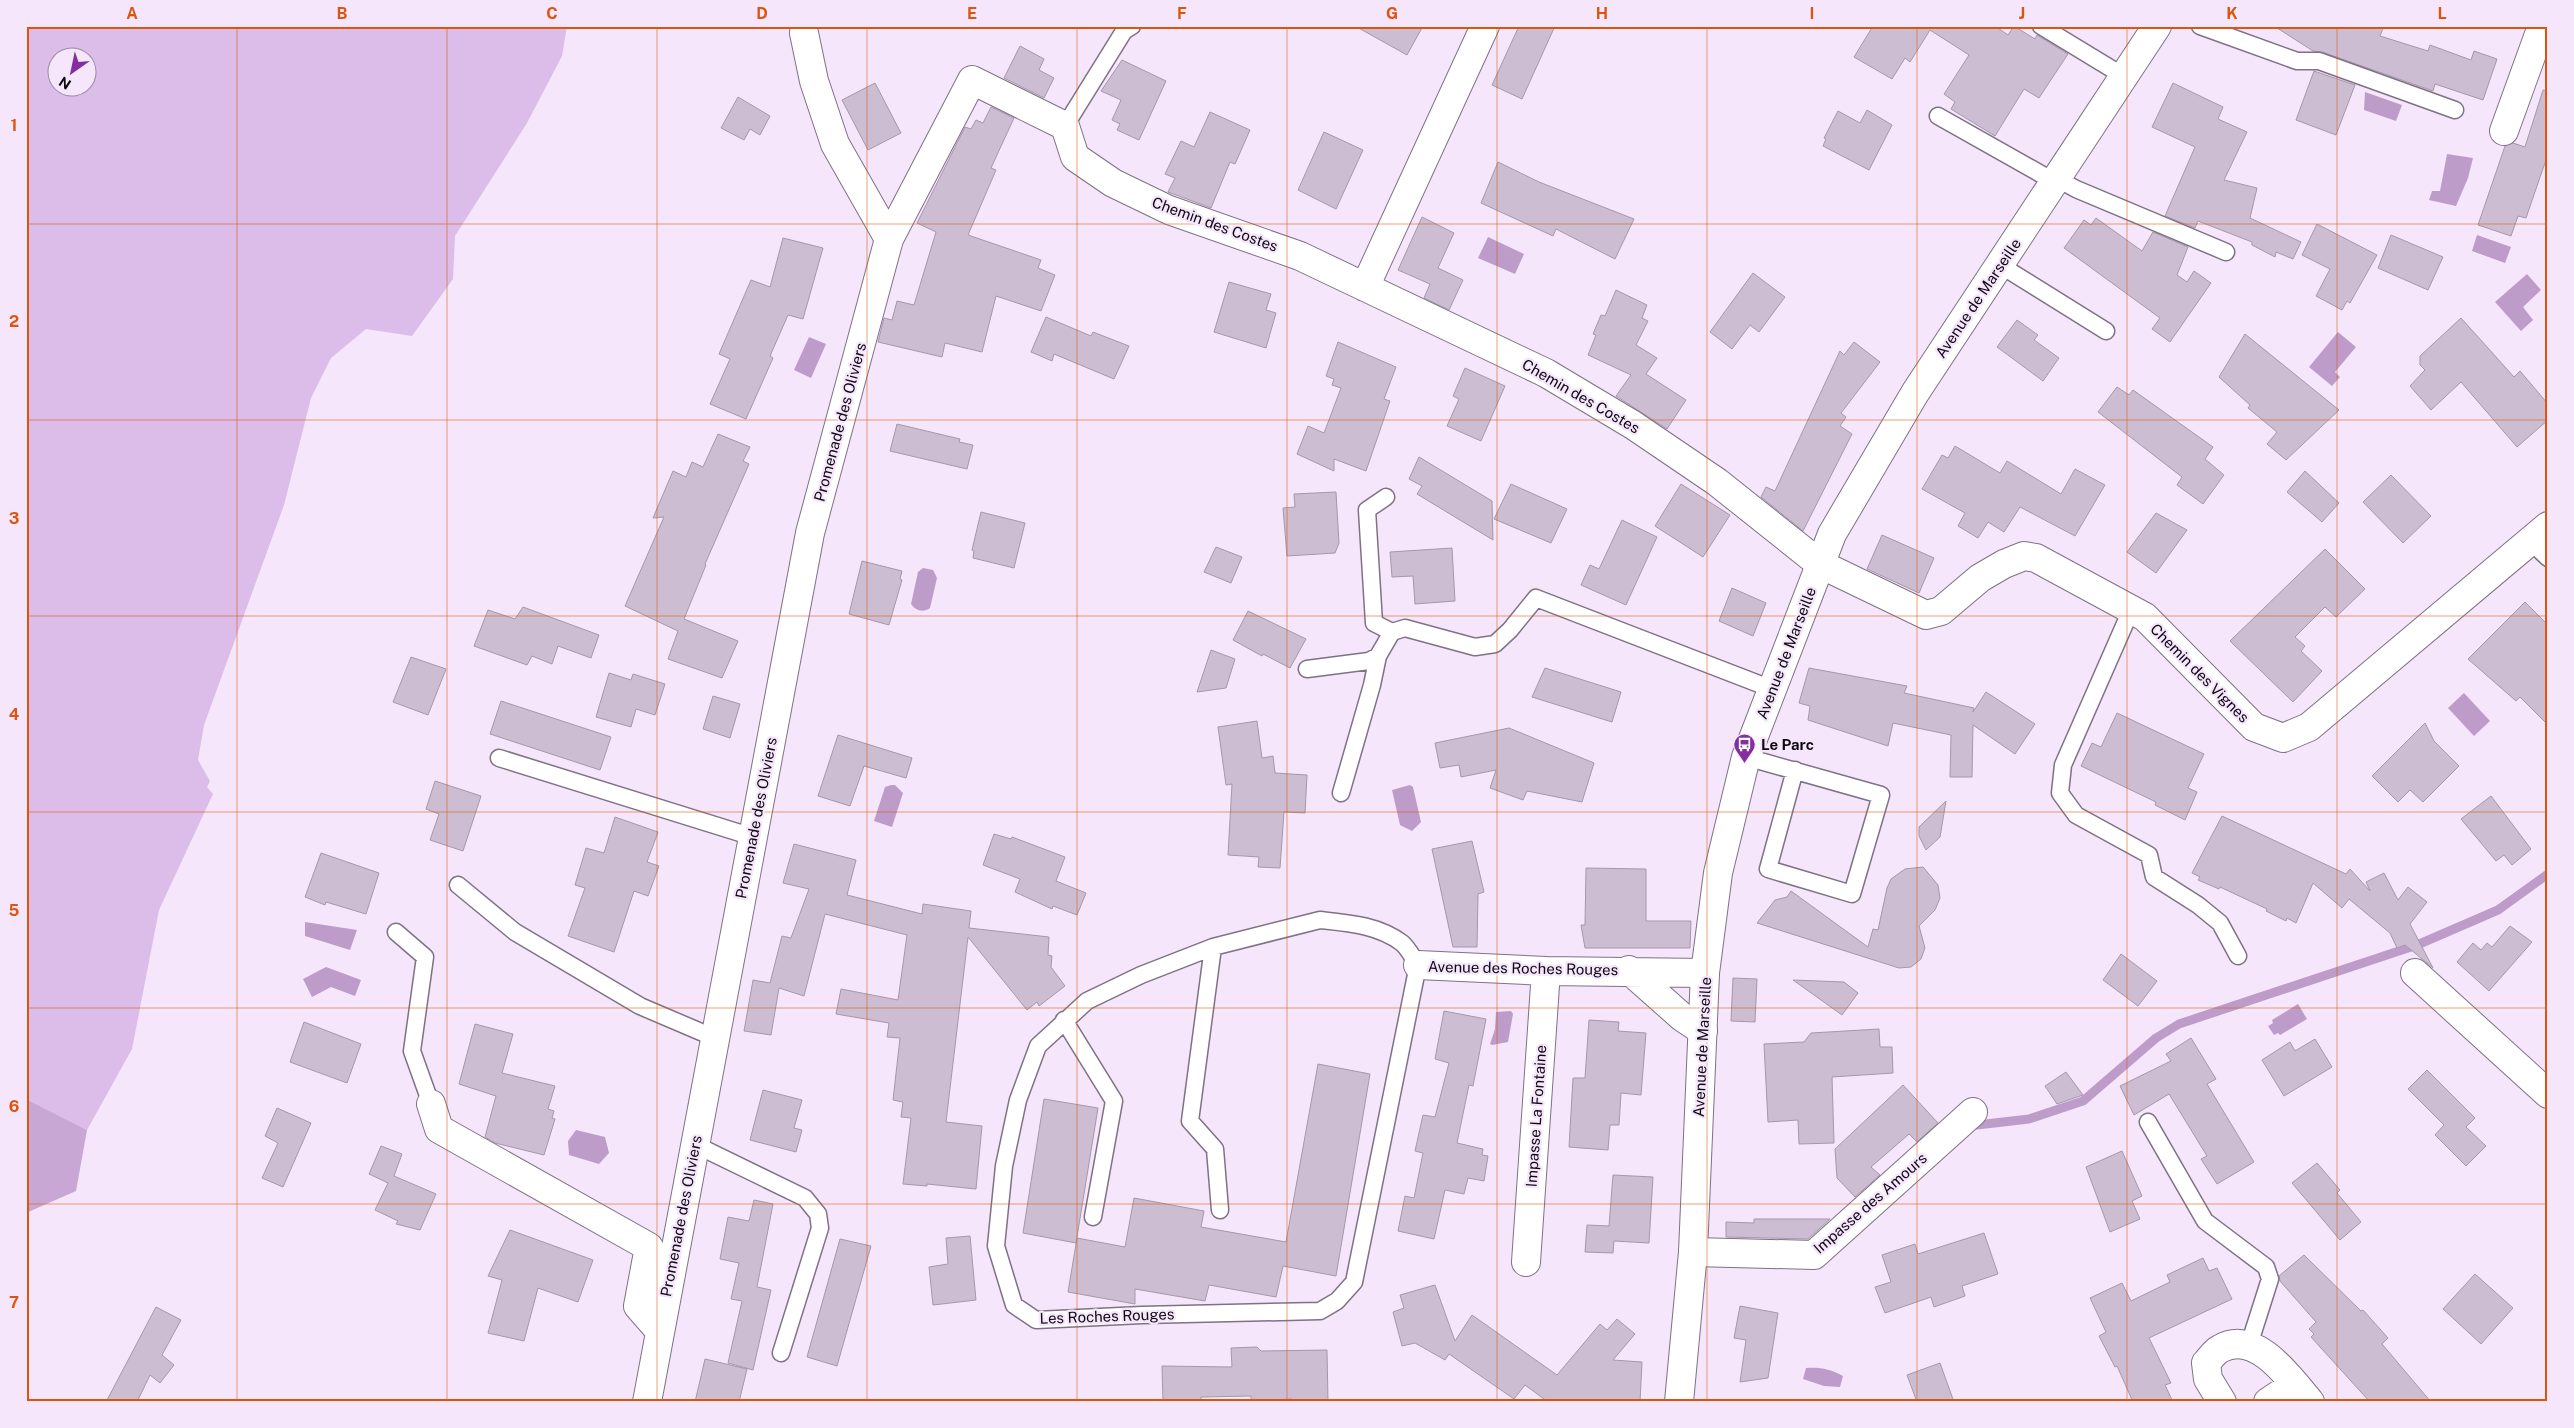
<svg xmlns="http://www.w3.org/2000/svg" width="2574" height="1428" font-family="'Public Sans',sans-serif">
  <rect width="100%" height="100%" fill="#f5e6fb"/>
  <path fill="#dcbce8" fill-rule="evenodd" d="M26,26h541l-5,30 -35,67 -72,113 -2,43 -41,57 -46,-7 -35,29 -20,40 -27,107 -80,220 -6,35 12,21 -3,6 6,7 -54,116 -27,139 -45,81 -61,-31zM58,58h30v30h-30z"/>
  <path fill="#c8a7d5" d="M26,1099l61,31 -11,61 -50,22z"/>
  <path fill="#bd9cc9" d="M2365,92l37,13 -6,16 -32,-11z
    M2447,154l26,4 -5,20 -12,28 -27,-6 3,-9h8z
    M2477,235l34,12 -6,16 -33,-12z
    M1488,237l36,17 -9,20 -37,-16z
    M2527,274l14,16 -18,17 10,13 -12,11 -26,-29z
    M2338,332l18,15 -21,25 5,5 -8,9 -23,-19z
    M809,337l17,7 -15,34 -17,-8z
    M923,568l10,2 4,8 -7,30c-7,5 -14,3 -19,-4l7,-32z
    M2464,693l26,28 -16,15 -26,-28z
    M891,785h4l8,8 -11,34 -18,-6 11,-34z
    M1410,785l3,2 8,35 -9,9 -12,-6 -8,-35z
    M305,922l52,8 -7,20 -45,-14z
    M326,967l35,13 -6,16 -24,-9 -19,10 -9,-18z
    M2298,1004l9,15 -27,16 -2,-2 -4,2 -6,-9 5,-3 -1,-3z
    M1496,1012l15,-1 2,3 -5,28 -16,3 -2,-1 5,-15z
    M576,1130l29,7 4,16 -10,11 -30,-9 -1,-14z
    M1806,1368c13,-1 25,1 37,8l-3,11 -16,-1 -21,-7z"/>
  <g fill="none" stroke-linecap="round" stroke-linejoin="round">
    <path stroke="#bd9cc9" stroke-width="9" d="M1977,1125l52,-6 54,-18 73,-63 23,-14 238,-79 81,-35 50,-36"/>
  </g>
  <path fill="#ccbdd2" stroke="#a697ab" d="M1355,26h68l-16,29z
    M1519,26h36l-33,73 -30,-14z
    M1873,26h122l13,9 6,-9 21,13 2,-4 31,19 -29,44 -15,-9 -29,47 -44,-27 4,-7 -11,-8 25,-39 -39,-25 -20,32 -5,-4 -13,21 -38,-22z
    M2274,26h110l-4,10 48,15 2,-6 41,15 3,-9 23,8 -14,41 -48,-16 -2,7 -111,-39 -9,-1z
    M1020,46l24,13 -5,11 15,8 -10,20 -40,-20z
    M1122,60l44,21 -27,59 -22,-10 3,-6 -8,-4 9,-20 -20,-9z
    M2314,71l41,14 -19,50 -40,-15z
    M875,83l26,50 -33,17 -26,-50z
    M2173,83l50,24 -5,12 29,13 -23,48 33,8 -7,30 51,24 -8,17 -17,-7 -1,5 -23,-12v-3l-54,-21 -3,7 -30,-12 30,-69 -43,-20z
    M2543,90l5,1v63l-22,64 -8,-2 -7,20 -33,-11 27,-79 8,-3 12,4z
    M738,97l32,19 -10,19 -10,-6 -6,11 -23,-12z
    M991,107l23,11 -23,50 5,2 -28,65 73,25 -3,8 17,7 -14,36 -45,-15 -14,56 -37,-9 -3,14 -64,-15 6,-24 8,2 5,-19 17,4 22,-73 -19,-9 48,-96 6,2 5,-9 7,3z
    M1867,110l25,15 -23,45 -46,-24 3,-7 -2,-1 14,-27 22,12z
    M1210,112l40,18 -15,34 -5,-2 -19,46 -43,-16 7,-14 -10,-4 16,-33 13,6z
    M1324,132l39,18 -27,59 -38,-19z
    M1498,162l41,20 95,37 -19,40 -59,-30 -3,7 -72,-33z
    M1422,217l32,16 -16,35 25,12 -14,30 -25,-12 6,-14 -32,-14z
    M2096,218l46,33 11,-19 35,15 -11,28 10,7 7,-11 17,12 -41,59 -18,-13 8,-11 -96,-70 20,-28 7,5z
    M2317,224l60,31 -27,48 -3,-2 -5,9 -26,-14 14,-27 -28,-14z
    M2391,235l52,22 -15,33 -50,-22z
    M783,238l40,10 -20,71 -15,-4 -18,41 3,2 -27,61 -36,-15 20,-45 -11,-5 32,-74 19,7z
    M1753,273l32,24 -26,35 -9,-7 -18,24 -22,-17z
    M1229,282l42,12 -5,16 10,3 -10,35 -52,-16z
    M1616,290l31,15 -5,13 6,3 -12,24 21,13 -11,16 40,26 -19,29 -51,-33 15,-21 -43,-20 8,-20 -3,-1 8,-19 4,1z
    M1046,317l45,19 2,-4 36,14 -15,33 -60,-25 -2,7 -21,-9z
    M2461,318l53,59 6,-6 28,33v16l-31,27 -56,-65 -30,28 -21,-24 15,-16 -5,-5v-9z
    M2017,320l21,15 -4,5 25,18 -16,23 -46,-34z
    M2245,334l94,76 -53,50 -19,-16 10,-12 -29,-24 2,-3 -31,-28z
    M1338,342l58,25 -12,32 6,2 -24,70 -32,-12v12l-37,-17 11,-28 16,7 17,-45 -9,-3 2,-6 -8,-3z
    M1854,342l26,20 -39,51 5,4 -6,9 12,8 -49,97 -42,-34 5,-10 9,4 65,-140 4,4z
    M1465,368l40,18 -24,55 -34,-15 12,-27 -6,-3z
    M2117,387l12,8 4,-5 80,57 -8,12 19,16 -21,29 -26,-19 5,-8 -84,-65z
    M897,424l63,15 -1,3 14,3 -6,24 -77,-18z
    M718,434l32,13 -7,14 6,3 -44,100 1,1 -22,54 54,22 -16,37 -54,-19 10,-28 -53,-25 39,-89 -11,1 20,-47 13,6 6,-15 11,5z
    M1955,446l45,27 7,-12 54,33 14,-25 30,16 -30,51 -55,-29 -16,25 -16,-10 -10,16 -20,-12 7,-13 -43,-24 20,-34 6,3z
    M1419,457l73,44 1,39 -76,-46 5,-8 -13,-7z
    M2305,471l34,32 -17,19 -35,-30z
    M2391,475l40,41 -28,27 -40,-41z
    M1511,484l56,25 -16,34 -57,-24z
    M1681,484l49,31 -27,42 -48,-31z
    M1336,492l3,51 -4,10 -48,3 -4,-48 12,-1 -1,-13z
    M981,512l44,11 -11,45 -41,-10 1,-7 -2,-1z
    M2156,513l31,17 -31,43 -29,-21z
    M1622,520l35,17 -31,68 -45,-20 9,-20 9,4z
    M1882,535l52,23 -15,35 -52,-24z
    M1216,547l26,10 -11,26 -27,-11z
    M1452,548l3,53 -40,3 -2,-28 -21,1 -2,-25z
    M2325,549l40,40 -29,28 -11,-10 -30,30 10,9 -4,5 21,20 -29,31 -63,-61z
    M862,561l40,10 -2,8 2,1 -13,45 -40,-11z
    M1732,588l34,15 -13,33 -34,-15z
    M2525,602l23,23v100l-28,-28 -4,4 -48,-42z
    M523,607l76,28 -8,23 -33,-12 -6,18 -20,-8 -5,9 -53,-19 14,-36 27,9z
    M1248,611l58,28 -16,29 -27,-14 -1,2 -29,-16z
    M1211,650l24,9 -9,29 -29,4z
    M411,657l35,12 -18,46 -35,-13z
    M1545,668l76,24 -9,30 -80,-25z
    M1809,668l98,18 -3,7 70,15 -1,4 13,-20 49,32 -20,30 -42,-29 -1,52h-22l1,-42 -58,-12 -5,23 -80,-26 2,-14 -11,-3z
    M609,673l22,7 2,-6 32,10 -10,31 -19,-6 -5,18 -35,-10z
    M713,696l27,8 -10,34 -27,-9z
    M501,701l110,36 -11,33 -110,-36z
    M2117,713l87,41 -16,34 9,4 -12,28 -30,-15 1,-3 -75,-36 11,-23 9,4z
    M1257,721l5,37 11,-2 2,17 32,2 -2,38 -21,-1 -4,56 -22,-1 1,-10 -31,-2 4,-71 -6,1 -8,-58z
    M2425,723l9,18 25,25 -36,36 -13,-12 -12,12 -26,-26z
    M1509,728l85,35 -12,39 -55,-11 -4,9 -33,-12 6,-18 -35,7 -2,-12 -19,3 -5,-25z
    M838,735l74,23 -6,20 -42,-12 -14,40 -32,-10z
    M435,781l46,15 -18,55 -33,-11 9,-26 -13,-5z
    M2491,796l40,53 -19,16 -8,-10 -8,6 -35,-42z
    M1946,801l-6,36 -14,13 -7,-14v-9z
    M2222,816l124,58 4,-5 20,22 -4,-9 18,-9 14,27 10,-13 19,15 -17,22 23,44 -28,-23 -8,3 -7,-15 -41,-34 -7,9 -29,-25 -17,40 -9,-5 -1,3 -20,-10 1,-2 -47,-22 -1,2 -21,-9 2,-3 -8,-4z
    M615,817l43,15 -11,30 12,4 -11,30 -14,-5 -20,61 -46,-16 17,-48 -10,-3 11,-37 18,5z
    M994,834l17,5 1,-2 53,20 -9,24 30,12 -9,22 -24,-9 -1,3 -37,-17 5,-13 -37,-14z
    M1472,841l12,51 -6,2 -1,53h-24l-21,-98z
    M794,844l62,16 -9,35 75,19 1,-10 48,7 -2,17 80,9 -1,18 4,1 -1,11 14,19 -26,20 -2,-4 -10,8 -59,-73 -22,185 36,4 -6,63 -49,-5v2l-24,-2 8,-66 -10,-1 2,-15 -10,-2 7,-62 -13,-1 2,-14 -53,-9 5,-25 57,11 9,-65 -82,-21 -21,82 -25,-8 -8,47 -27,-4 9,-51 17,3 12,-47 9,2 18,-49 -26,-6z
    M321,853l58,20 -13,41 -40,-12 -1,3 -20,-8z
    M1923,867l15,18 2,13 -5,12 -16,16 6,22 -4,11 -10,8 -12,1 -142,-45 18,-23 12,-3 4,-6 77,56 5,-18 5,1 9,-42 4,-9 14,-10z
    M1586,868l60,1v52h45l-1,27h-105l-4,-23h4z
    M2510,926l22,16 -43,49 -32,-29 16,-19 8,7 6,-7 5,4z
    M2121,954l36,27 -19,25 -35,-26z
    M1733,978l24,1 -2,43 -24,-1z
    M1793,980l51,2 14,11 -16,22z
    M1444,1011l42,8 -13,67 -4,-1 -12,58 26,6 -1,6 6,1 -4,25 -16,-3 -4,16 -19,-4 -11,49 -36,-8 7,-35 9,2 9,-45 -8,-2 8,-36 12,2 14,-54 -14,-4z
    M1589,1020l30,2 -1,9 28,2 -5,62 -20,-2 -2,32h-9l-2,25 -39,-3 4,-69h12z
    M304,1022l57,22 -14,39 -57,-21z
    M475,1024l38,10 -11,39 53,13 -7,23 6,2 -2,7 3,1 -11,36 -49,-12 -10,-6 11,-41 -37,-12z
    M1879,1029l1,18h12l1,26 -61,4 2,66 -35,1 -1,-24 -30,2 -4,-78 40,-2 7,-9z
    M2191,1038l25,41 -9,5 47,78 -37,22 -16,-25 6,-3 -38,-62 -35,21 -14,-29 51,-25 -5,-7z
    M2315,1039l17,28 -48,29 -22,-36 28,-18 5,9z
    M1318,1064l52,10 -34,202 -53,-10 -7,31 -67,-12 -4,16 -70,-12v15l-67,-12 9,-54 48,9 9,-49 70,13 -3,16 85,15z
    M2427,1070l48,48 -9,9 20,19 -20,20 -31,-31 9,-10 -36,-36z
    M2066,1072l17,23 -26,9 -12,-18z
    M1903,1085l35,38 -21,19 -8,-8 -38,33 9,8 -25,22 -18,-19 -2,-29z
    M763,1090l39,10 -8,28 8,2 -6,22 -46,-12z
    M1044,1099l54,9 -22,135 -53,-10z
    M277,1108l34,15 -28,64 -21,-9 16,-35 -13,-7z
    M381,1146l21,8 -8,22 42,18 -16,36 -24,-6 2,-3 -23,-11 13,-27 -19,-9z
    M2122,1151l20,45 -10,5 8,18 -30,13 -24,-65z
    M2317,1163l23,27 -3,3 24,29 -21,18 -48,-57z
    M1613,1175l40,2 -4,66 -35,-2 -1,12 -28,-1 2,-27 22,1z
    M754,1200l19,4 -16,83 14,3 -18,80 -25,-7 14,-62 -11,-2 8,-36 -19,-4 8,-42 21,4z
    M1754,1219h76l-22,20 -82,-2v-15l28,1z
    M510,1230l83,30 -15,42 -40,-14 -14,53 -36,-8 14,-53 -14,-4z
    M1984,1233l14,41 -36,12 3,10 -31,11 -3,-10 -46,16 -10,-26 16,-5 -9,-27 33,-11 3,10z
    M970,1236l6,64 -43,5 -4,-38 19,-3 -2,-26z
    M840,1239l31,7 -34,120 -30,-9z
    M2304,1255l57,56 2,-1 25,28 -6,6 49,58h-61l-59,-65 3,-3 -5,-5 7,-7 -36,-41 -1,-5z
    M2203,1258l6,13 8,-3 15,31 -83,39 22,45 -6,2 8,17h-40l-16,-36 -2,1 -16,-31 7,-4 -16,-34 32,-15 9,18 39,-19 -3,-7z
    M2475,1274l38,34 -32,36 -38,-35z
    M1435,1285l20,56 17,-26 85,60 43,-51 7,6 10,-11 18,15 -22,26 29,2 -2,40h-92l-23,-17 -11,14 -65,-45 -4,6 -30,-17 -13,3 -9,-34 11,-4 -4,-13z
    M1740,1306l38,7 -10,65 -28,4 6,-42 -12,-2z
    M156,1307l25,13 -19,35 12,10 -14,18 -10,-8 -13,27h-31z
    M1257,1347l4,4 66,-1 1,52h-36v-3l-41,2v-5l-50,1v5h-38l-1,-36 70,1 -1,-19z
    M705,1359l42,10 -8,33h-44z
    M1940,1363l14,39h-37l-10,-27z"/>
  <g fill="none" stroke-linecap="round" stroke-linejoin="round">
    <defs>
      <path id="service" d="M2041,26l84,51
        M2200,26l97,35h22l136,49
        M1938,116l117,66
        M1065,126l59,-95 8,-5
        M2058,179l18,10 150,63
        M2000,265l106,66
        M1386,497l-19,13 7,113 18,9
        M2530,541l18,17
        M2131,610l-68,155 -3,28 16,22 73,40 5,22 44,28 22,18 18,33
        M1307,669l62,-8 9,-5
        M1746,757l135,38 -29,99 -84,-25 27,-99
        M499,758l254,79
        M1341,793l31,-108 6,-29 14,-24 13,-4 70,19 20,-3 15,-14 26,-32 236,91
        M458,885l57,47 125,74 75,32
        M1320,920c28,3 58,5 82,23 6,5 11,15 16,22l-64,317 -17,19 -17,10 -178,4 -106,5 -22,-15 -18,-59 8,-80 14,-66 20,-54 49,-45 54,-26 72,-28z
        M396,932l29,25 -13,94 19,53
        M1213,947l-23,174 25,28 5,61
        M1064,1020l50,81 -21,116
        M2148,1122l57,99 61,46 4,12 -21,66
        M694,1144l111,54 13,16 2,14 -39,125"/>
      <path id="minor" d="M804,33l10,48 21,63 54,95 83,-159 93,46 10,31 38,26 56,27 131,46 246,117 87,52 84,57 103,82 106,51 15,-4 39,-33 24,-14 20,-8 12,2 109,59 109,110 29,11 26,-11 239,-201
        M2504,131l38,-105
        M1365,287l120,-261
        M1418,965l128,6 159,2
        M1629,970l53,47 21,14
        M2415,973l133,121
        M431,1104l8,25 210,118 -11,59 21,24
        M1693,1252l121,3 159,-143
        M1526,1262l20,-291
        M647,1402l163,-869 79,-294
        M2222,1402l-14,-23 -2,-16c4,-4 8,-11 14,-14 35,-21 70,29 90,53
        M2268,1402l27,-18"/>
      <path id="tertiary" d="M1679,1402l14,-150 12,-279 13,-100 28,-116 86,-223 83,-141 242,-367"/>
    </defs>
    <use href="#service" stroke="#7f7284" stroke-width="19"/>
    <use href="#minor" stroke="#7f7284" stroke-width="30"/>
    <use href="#tertiary" stroke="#7f7284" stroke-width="30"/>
    <use href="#service" stroke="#fff" stroke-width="16"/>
    <use href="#minor" stroke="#fff" stroke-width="28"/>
    <use href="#tertiary" stroke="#fff" stroke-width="28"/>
  </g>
  <path fill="none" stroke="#dd550c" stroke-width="1" stroke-opacity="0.55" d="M237,26v1376M447,26v1376M657,26v1376M867,26v1376M1077,26v1376M1287,26v1376M1497,26v1376M1707,26v1376M1917,26v1376M2127,26v1376M2337,26v1376M26,224h2522M26,420h2522M26,616h2522M26,812h2522M26,1008h2522M26,1204h2522"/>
  <defs>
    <symbol id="bus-pin" viewBox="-11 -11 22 30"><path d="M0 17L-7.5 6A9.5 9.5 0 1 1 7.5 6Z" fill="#832f9e" stroke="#f5e6fb"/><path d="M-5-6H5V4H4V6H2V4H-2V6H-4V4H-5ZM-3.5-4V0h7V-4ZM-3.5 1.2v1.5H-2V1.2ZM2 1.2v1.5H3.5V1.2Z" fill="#fff"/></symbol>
  </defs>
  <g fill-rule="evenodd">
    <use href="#bus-pin" x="1732" y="732" width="25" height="34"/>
  </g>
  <g text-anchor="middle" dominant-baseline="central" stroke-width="4.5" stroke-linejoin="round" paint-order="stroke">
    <g font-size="15" fill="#0e0910" stroke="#f5e6fb">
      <text transform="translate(1215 224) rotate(20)">Chemin des Costes</text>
      <text transform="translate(1978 298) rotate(-56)">Avenue de Marseille</text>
      <text transform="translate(1581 396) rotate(30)">Chemin des Costes</text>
      <text transform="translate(840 422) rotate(-75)">Promenade des Oliviers</text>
      <text transform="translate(1786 653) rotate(-69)">Avenue de Marseille</text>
      <text transform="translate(2200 673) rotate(45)">Chemin des Vignes</text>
      <text transform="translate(756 818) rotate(-79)">Promenade des Oliviers</text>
      <text transform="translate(1523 968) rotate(1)">Avenue des Roches Rouges</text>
      <text transform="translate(1702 1047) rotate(-87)">Avenue de Marseille</text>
      <text transform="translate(1536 1116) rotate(-86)">Impasse La Fontaine</text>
      <text transform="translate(1870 1203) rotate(-41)">Impasse des Amours</text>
      <text transform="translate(681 1216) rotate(-79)">Promenade des Oliviers</text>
      <text transform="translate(1107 1316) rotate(-2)">Les Roches Rouges</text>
    </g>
    <g font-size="15" font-weight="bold" fill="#0e0910" stroke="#f5e6fb" text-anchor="start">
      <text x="1761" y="744">Le Parc</text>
    </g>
  </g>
  <rect width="2574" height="1428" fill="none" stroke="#f5e6fb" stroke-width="55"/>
  <g transform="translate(72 72) rotate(213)"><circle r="24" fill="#f5e6fb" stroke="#998e9d"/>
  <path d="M0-4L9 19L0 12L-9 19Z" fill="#832f9e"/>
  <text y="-8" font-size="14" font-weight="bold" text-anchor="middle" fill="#0e0910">N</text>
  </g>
  <rect x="28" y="28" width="2518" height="1372" fill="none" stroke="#dd550c" stroke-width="2"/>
  <g font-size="16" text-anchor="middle" font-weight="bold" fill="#dd550c">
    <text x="132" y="19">A</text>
    <text x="342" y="19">B</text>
    <text x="552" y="19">C</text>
    <text x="762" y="19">D</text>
    <text x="972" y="19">E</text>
    <text x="1182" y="19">F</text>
    <text x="1392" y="19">G</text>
    <text x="1602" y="19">H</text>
    <text x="1812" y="19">I</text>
    <text x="2022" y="19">J</text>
    <text x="2232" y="19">K</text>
    <text x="2442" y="19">L</text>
    <text x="14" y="131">1</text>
    <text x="14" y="327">2</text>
    <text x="14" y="524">3</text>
    <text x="14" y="720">4</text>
    <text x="14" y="916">5</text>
    <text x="14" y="1112">6</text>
    <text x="14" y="1308">7</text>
  </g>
</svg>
